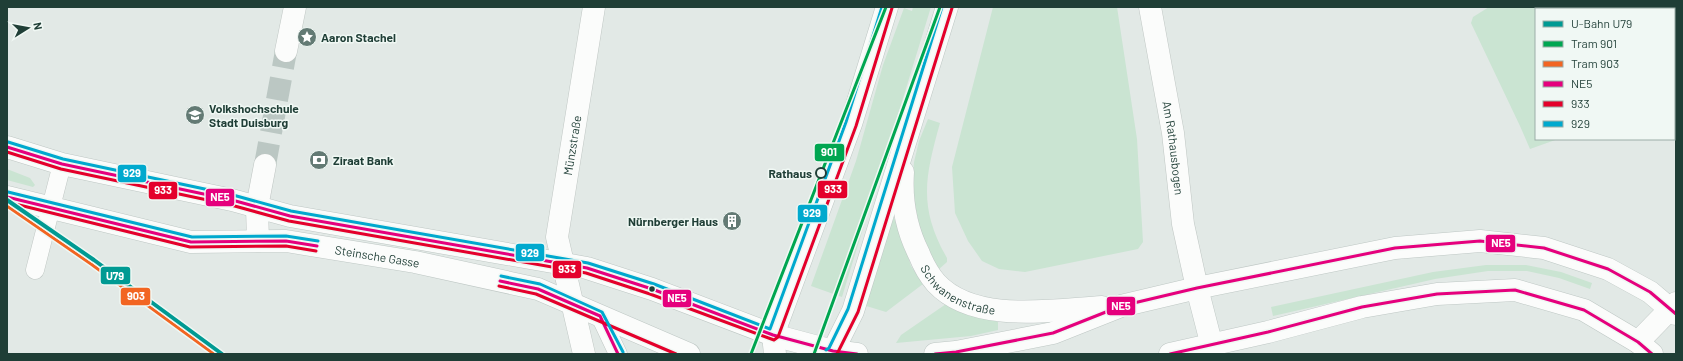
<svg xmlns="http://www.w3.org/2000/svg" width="1683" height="361" font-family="Barlow,sans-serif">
  <rect width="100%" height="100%" fill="#e2e9e6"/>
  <path fill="#cae4d2" d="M913,7h18l-89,290 -31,-11 45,-125 27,-96 21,-57 8,3z
    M993,7h124l20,132 6,103 -5,7 -113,23 -26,-3 -17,-8 -14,-20 -13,-28 -3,-46z
    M1489,7h187v59l-2,4v-61h-138v130h22l-28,10 -10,-23 -49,-103 2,-6z
    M928,119l12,4c-15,54 -22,84 7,135v4l-9,8 -17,-33 -9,-48 2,-27 5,-21z
    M7,169l23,9 5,7 -2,2 -26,-7z
    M894,219l3,2 14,45 12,18 -37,28 -23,-7 28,-85z
    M1486,265h40l35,7 31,11 -2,6 -31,-11 -32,-7h-39l-53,8 -162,37 -2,-9 162,-35z
    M946,304l52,18v8l-27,6 -75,7 5,-8z"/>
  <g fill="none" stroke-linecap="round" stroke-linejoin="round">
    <path stroke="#bbc7c3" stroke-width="22" stroke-dasharray="22 11" stroke-linecap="butt" d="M265,165l21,-114"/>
    <defs>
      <path id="service" d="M35,270l27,-106
        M600,316l18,38"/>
      <g id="pedestrian">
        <path id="s1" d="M584,354l-27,-117 37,-230"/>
      </g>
      <g id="minor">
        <path id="s2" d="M1150,7l23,126 10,91 14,64"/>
        <path d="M286,51l9,-44"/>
        <path d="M258,241l-1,-34 8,-42"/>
        <path d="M1638,342l38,-39"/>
      </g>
      <g id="secondary">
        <path d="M7,147l55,17 170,36 58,16 297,52 65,21 121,46 60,16 24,3"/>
        <path id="s3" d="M903,172c-2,29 3,56 16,82 4,10 10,21 17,29 38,41 116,27 166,24"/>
        <path id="s4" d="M7,197l184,45 95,-1 129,21 123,27 151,65"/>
        <path d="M1197,288l17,66"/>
        <path d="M775,354l-2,-19 78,-211 36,-117"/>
        <path d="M829,354l4,-3 20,-40 94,-304"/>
        <path d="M935,354l21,-2 97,-19 68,-27 76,-18 198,-40 85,-7 64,7 64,21 42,23 26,22"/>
        <path d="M1170,354l98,-22 94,-25 75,-13 78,-4 69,20 54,32 14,12"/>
      </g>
    </defs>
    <use href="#service" stroke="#bfc6c3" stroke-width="19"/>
    <use href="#pedestrian" stroke="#bfc6c3" stroke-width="23"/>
    <use href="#minor" stroke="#bfc6c3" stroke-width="23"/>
    <use href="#secondary" stroke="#bec7c4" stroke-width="23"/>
    <use href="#service" stroke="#fbfcfb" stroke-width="18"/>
    <use href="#pedestrian" stroke="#fbfcfb" stroke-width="22"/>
    <use href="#minor" stroke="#fbfcfb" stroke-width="22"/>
    <use href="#secondary" stroke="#fbfcfb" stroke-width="22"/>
    <defs>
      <path id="bus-1" d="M7,147l55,17 170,36 58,16 297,52 65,21 121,46 60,16 24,3
        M7,197l184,45 95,-1 31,5
        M500,281l38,8 62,27 18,38
        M935,354l21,-2 97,-19 68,-27 76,-18 198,-40 85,-7 64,7 64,21 42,23 26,22
        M1170,354l98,-22 94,-25 75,-13 78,-4 69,20 54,32 14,12"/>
      <path id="bus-2" d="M7,152l54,17 170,36 58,16 297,52 64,21 124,46 4,-3 78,-211 36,-118
        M7,202l183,45 96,-1 30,5
        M499,286l37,8 140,60
        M837,354l21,-42 94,-304"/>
      <path id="bus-3" d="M8,142l55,17 170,36 58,16 297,52 66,21 116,45 76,-207 36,-115
        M8,192l184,45 94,-1 32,5
        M501,276l39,8 62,28 21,40
        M826,350l3,-2 19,-39 94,-302"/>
    </defs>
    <use href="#bus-1" stroke="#f0f8f4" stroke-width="6"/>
    <use href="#bus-2" stroke="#f0f8f4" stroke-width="6"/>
    <use href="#bus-3" stroke="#f0f8f4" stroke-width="6"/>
    <use href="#bus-1" stroke="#e5007d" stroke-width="3"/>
    <use href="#bus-2" stroke="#e4002b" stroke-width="3"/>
    <use href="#bus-3" stroke="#00a9ce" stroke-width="3"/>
    <defs>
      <path id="tram-1" d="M751,354l135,-347
        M814,354l126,-347"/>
      <path id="tram-2" d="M7,206l84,58 123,90"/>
    </defs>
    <use href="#tram-1" stroke="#f0f8f4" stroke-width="6"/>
    <use href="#tram-2" stroke="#f0f8f4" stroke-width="6"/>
    <use href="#tram-1" stroke="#00a651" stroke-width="3"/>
    <use href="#tram-2" stroke="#f26522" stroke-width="3"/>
    <defs>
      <path id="metro-1" d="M7,200l87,60 128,94"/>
    </defs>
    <use href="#metro-1" stroke="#f0f8f4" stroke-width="7"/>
    <use href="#metro-1" stroke="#009a93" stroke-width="4"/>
  </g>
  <defs>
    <symbol id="sight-disc" viewBox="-11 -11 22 22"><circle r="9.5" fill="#637a74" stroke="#f0f8f4"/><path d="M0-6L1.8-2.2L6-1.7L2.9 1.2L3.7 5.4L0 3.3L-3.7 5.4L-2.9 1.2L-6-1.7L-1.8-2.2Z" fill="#fff"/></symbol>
    <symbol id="university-disc" viewBox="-11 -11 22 22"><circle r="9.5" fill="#637a74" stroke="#f0f8f4"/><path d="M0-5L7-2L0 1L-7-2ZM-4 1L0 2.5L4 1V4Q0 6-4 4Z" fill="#fff"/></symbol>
    <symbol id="bank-disc" viewBox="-11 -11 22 22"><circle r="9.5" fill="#637a74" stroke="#f0f8f4"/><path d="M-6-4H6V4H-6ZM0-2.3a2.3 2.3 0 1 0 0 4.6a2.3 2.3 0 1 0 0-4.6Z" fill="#fff"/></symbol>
    <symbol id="building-disc" viewBox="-11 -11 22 22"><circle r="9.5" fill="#637a74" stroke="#f0f8f4"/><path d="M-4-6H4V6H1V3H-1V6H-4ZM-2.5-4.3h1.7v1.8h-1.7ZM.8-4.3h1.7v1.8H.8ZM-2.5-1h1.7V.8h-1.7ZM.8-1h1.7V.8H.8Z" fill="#fff"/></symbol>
  </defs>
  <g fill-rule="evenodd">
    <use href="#sight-disc" x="296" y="26" width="22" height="22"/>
    <use href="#university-disc" x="184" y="104" width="22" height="22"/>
    <use href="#bank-disc" x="308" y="149" width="22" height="22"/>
    <use href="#building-disc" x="721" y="210" width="22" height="22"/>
  </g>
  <circle fill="#f0f8f4" stroke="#1f3e36" stroke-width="2" cx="821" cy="173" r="5"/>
  <circle fill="#1f3e36" stroke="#f0f8f4" stroke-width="1.5" cx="652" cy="289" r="3.5"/>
  <g text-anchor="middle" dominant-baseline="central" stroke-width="3" stroke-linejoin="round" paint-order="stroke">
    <g font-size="12" font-weight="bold" fill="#1f3e36" stroke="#f0f8f4" text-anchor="start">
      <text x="321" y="37">Aaron Stachel</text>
      <text x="209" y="108">Volkshochschule<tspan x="209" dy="14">Stadt Duisburg</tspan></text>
      <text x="333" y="160">Ziraat Bank</text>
      <text x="718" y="221" text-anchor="end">Nürnberger Haus</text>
    </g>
    <g font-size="12" fill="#1f3e36" stroke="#f0f8f4">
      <text stroke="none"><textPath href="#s1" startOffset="213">Münzstraße</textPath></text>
      <text stroke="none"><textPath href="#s2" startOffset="143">Am Rathausbogen</textPath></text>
      <text stroke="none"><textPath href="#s4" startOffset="377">Steinsche Gasse</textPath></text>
      <text stroke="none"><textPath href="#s3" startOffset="141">Schwanenstraße</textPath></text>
    </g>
    <g font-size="12" font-weight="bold" fill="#1f3e36" stroke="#f0f8f4" text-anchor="end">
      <text x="812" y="173">Rathaus</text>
    </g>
  </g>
  <g stroke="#f0f8f4" stroke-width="1.5">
    <rect x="814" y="143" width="31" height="19" rx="4" fill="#00a651"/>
    <rect x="117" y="164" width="30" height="19" rx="4" fill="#00a9ce"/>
    <rect x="817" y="180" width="31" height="19" rx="4" fill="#e4002b"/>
    <rect x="148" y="181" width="30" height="19" rx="4" fill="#e4002b"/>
    <rect x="205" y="188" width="30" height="19" rx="4" fill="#e5007d"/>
    <rect x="797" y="204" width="31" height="19" rx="4" fill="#00a9ce"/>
    <rect x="1485" y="234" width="31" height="19" rx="4" fill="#e5007d"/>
    <rect x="515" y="243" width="30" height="19" rx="4" fill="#00a9ce"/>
    <rect x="552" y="260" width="30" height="19" rx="4" fill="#e4002b"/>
    <rect x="100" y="266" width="31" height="19" rx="4" fill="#009a93"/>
    <rect x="120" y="287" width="31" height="19" rx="4" fill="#f26522"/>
    <rect x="662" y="289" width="30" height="19" rx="4" fill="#e5007d"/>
    <rect x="1106" y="296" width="30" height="20" rx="4" fill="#e5007d"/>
  </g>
  <g font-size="11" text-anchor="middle" font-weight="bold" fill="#fff">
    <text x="829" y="156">901</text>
    <text x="132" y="177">929</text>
    <text x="833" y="193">933</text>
    <text x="163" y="194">933</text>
    <text x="220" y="201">NE5</text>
    <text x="812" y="217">929</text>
    <text x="1501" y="247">NE5</text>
    <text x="530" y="257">929</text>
    <text x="567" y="273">933</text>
    <text x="115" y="280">U79</text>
    <text x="136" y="300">903</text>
    <text x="677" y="302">NE5</text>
    <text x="1121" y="310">NE5</text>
  </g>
  <rect width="1683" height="361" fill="none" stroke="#1f3e36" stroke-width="16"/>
  <rect x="1535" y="8" width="140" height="132" fill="#f0f8f4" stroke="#9caea8"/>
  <rect x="1543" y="21" width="20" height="6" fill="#009a93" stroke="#9caea8"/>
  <text x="1571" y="28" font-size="12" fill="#1f3e36">U-Bahn U79</text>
  <rect x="1543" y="41" width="20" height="6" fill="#00a651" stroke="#9caea8"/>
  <text x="1571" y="48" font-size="12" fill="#1f3e36">Tram 901</text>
  <rect x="1543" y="61" width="20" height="6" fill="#f26522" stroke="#9caea8"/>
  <text x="1571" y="68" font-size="12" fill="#1f3e36">Tram 903</text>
  <rect x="1543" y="81" width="20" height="6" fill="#e5007d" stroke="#9caea8"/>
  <text x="1571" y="88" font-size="12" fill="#1f3e36">NE5</text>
  <rect x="1543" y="101" width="20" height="6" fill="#e4002b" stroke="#9caea8"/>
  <text x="1571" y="108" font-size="12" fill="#1f3e36">933</text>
  <rect x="1543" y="121" width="20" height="6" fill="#00a9ce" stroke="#9caea8"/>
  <text x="1571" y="128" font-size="12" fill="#1f3e36">929</text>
  <g transform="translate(28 28) rotate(79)" stroke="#f0f8f4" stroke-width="3" paint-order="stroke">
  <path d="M0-3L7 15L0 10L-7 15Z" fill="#1f3e36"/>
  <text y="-6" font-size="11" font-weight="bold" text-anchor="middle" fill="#1f3e36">N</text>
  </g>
</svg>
